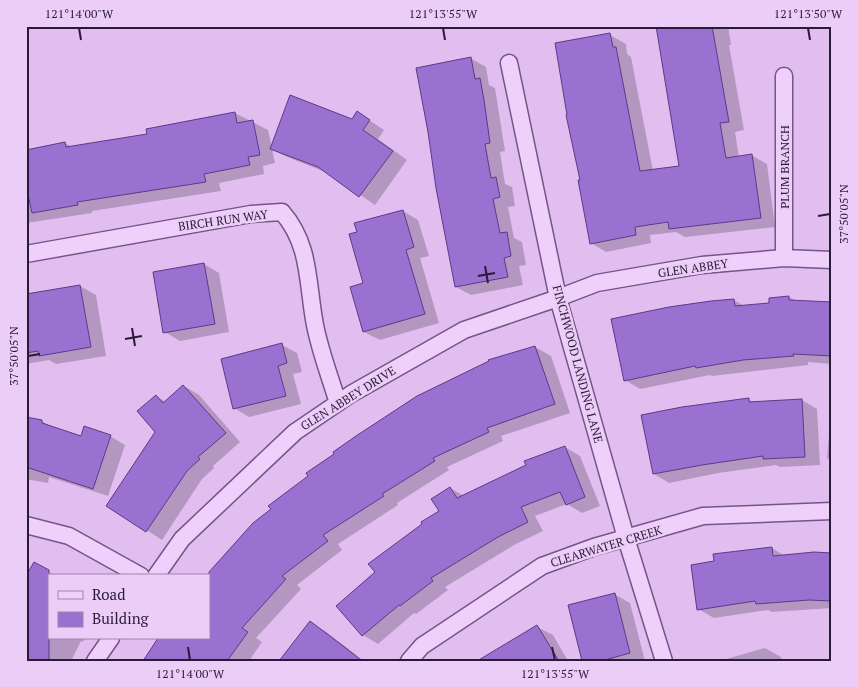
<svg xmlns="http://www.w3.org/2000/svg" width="858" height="687" font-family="'PT Serif',serif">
  <rect width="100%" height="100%" fill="#e2bdf0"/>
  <path fill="#0003" d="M660,26h68l3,19h-2l15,85 -9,2 4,25 12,-2 16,9 8,63 -90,10 -9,-5 -26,3 1,8 -45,9 -15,-9 -9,-62 28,-146 16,9 1,10 4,3 22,114 28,-4z
    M470,58l16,9 3,18 6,3 10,63 -5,1 5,32 7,3 3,19 -7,1 6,31 8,4 4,23 -7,1 4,19 -52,10 -15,-8z
    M235,113l33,17 4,18 80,-28 6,-7 26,17 -6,9 29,21 -32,45 -47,-32 -41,-16 -15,-8 3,14 -12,3 1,8 -45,9 2,8 -129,20v2l-66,10v-73l39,-7 7,4 76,-12z
    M403,211l15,9 11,36 -9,2 19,65 -59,17 -16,-8z
    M204,264l15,9 10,59 -49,9 -15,-9z
    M80,286l16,9 10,61 -50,8 -7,-4 -23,4v-69z
    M789,297l7,4 36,3v60l-24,-2v3l-96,11 -2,-1 -70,14 -15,-9 109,-80 10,6 26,-1z
    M282,345l15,8 5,19 -9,2 8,30 -52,13 -15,-9z
    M535,347l16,9 19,57 -69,23 2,5 -56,26 2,3 -52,33 1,2 -60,39 4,6 -45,35 4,4 -45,49 6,4 -13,19h-104l64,-23v-62h-2l47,-52z
    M184,386l15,9 41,47 -27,24 1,2 -12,11 -40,61 -54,-35 48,-73v-36l10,6z
    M748,399l7,4 47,-3 15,9 3,56 -40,2 -4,-2 -58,8 -49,10 -15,-9z
    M832,405v56l-5,-3z
    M26,419l16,2 13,8 27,9 28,-2 15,9 -17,51 -59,-19 -1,6 -22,-4z
    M565,447l15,9 20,50 -18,7 -15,-9 -32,12 8,15 -29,14 -69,42 3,3 -32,24 -2,-1 -36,31 -15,-9 -25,-29 38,-34 65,-60 9,-24 14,8z
    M772,548l13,8 44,-2 1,-4h2v58l-60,4 -4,-2 -54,8 -16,-9 18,-47z
    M34,564l22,12h-7v62h36l-2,4 -2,-1 -10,20h-45z
    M614,594l16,9 15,58h-61z
    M310,623l15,8 39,30h-83z
    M537,627l16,8 15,26h-90z
    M765,648l16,9 1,4h-63z"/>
  <path fill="#9a71d0" stroke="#5b3a89" d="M656,26h56l17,96 -9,1 6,35 26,-4 9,64 -92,11 -1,-7 -33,5 1,8 -46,9 -12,-64h2l-14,-65h1l-12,-72 55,-10 3,14h3l24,124 39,-5z
    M471,57l4,22 5,-1 4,22 6,43 -5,1 6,34 5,-1 4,20 -7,2 7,34 7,-1 4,24 -7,2 4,19 -53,10 -19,-99 -8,-56 -12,-64z
    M290,95l62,24 5,-8 13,9 -7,10 30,21 -34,46 -41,-30 -48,-18z
    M235,112l2,11 16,-3 7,35 -12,2 2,8 -46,9 2,8 -129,20 1,3 -46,8 -6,-27v-36l39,-8 1,5 81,-13 -1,-5z
    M403,210l11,37 -8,3 19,64 -62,18 -13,-45 13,-4 -14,-49 8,-2 -3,-9z
    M204,263l11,61 -52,9 -10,-61z
    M80,285l11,62 -52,9 -1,-5 -12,2v-59z
    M789,296v4l43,2v54l-39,-2 1,2 -51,4 -47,8 -1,-2 -71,15 -13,-62 58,-12 42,-6 23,-2 1,7 34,-3v-5z
    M282,343l5,20 -9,3 8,30 -53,13 -12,-50z
    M535,346l20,58 -68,24 2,4 -56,26 2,3 -53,33 2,2 -61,39 5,6 -46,35 4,3 -44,49 6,4 -21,29h-84l15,-23h51v-66l44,-49 18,-14 -3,-3 40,-30 -2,-3 28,-19 -1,-2 23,-16 61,-40 72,-35 -1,-1z
    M183,385l43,48 -28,24 2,2 -13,12 -41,61 -40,-26 49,-74 -18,-21 19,-16 7,8z
    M749,398v4l53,-3 3,58 -42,2v-3l-61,9 -49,9 -12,-59 41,-8z
    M26,417l16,3v3l39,13 3,-10 27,9 -18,54 -67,-22z
    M565,446l20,51 -19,8 -6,-13 -39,15 7,15 -30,15 -67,41 2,3 -33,25 -1,-1 -37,31 -26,-30 39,-34 -7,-8 54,-40 -1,-2 18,-11 -8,-12 19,-12 7,11 69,-33 -2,-4z
    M772,547l1,9 41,-4 18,1v48l-23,-1 -53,4 -1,-3 -58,9 -6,-45 23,-4 -1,-7z
    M34,562l15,8v91h-23v-85z
    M615,593l15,60 -29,8h-19l-14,-56z
    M310,621l37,28 15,12h-83z
    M537,625l22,36h-82z"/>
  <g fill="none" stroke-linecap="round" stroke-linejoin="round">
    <defs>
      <path id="street" d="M509,63l49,235 68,240 38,123
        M784,76v182
        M26,254l225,-40 31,-2c29,33 25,72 33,113 5,26 15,52 23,78
        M26,525l43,11 72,40
        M156,576l26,-37 113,-107 56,-38 113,-64 94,-32 39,-15 105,-18 82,-7 48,2
        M95,661l16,-23
        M409,661l13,-15 120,-80 52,-19 109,-31 129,-5"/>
    </defs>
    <use href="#street" stroke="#725589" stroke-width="19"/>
    <use href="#street" stroke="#efd0fb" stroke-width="16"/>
  </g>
  <path fill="none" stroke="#291b37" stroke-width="2" d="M79,28l2,12M443,28l2,12M808,28l2,12M818,216l12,-2M485,266l3,17M478,276l17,-3M132,328l3,18M125,339l17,-3M28,356l12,-2M188,647l2,13M552,647l3,13"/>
  <g text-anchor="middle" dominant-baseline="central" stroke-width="5" stroke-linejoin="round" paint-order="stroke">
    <g font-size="12" fill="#291b37" stroke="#eccdf7">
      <text transform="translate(784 167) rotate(-90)">PLUM BRANCH</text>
      <text transform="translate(223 220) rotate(-8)">BIRCH RUN WAY</text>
      <text transform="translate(693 268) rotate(-8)">GLEN ABBEY</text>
      <text transform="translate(578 364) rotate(75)">FINCHWOOD LANDING LANE</text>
      <text transform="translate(348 398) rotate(-32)">GLEN ABBEY DRIVE</text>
      <text transform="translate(606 546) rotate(-17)">CLEARWATER CREEK</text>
    </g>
  </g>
  <rect width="858" height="687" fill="none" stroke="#eccdf7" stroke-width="55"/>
  <rect x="48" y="574" width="162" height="65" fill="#eccdf7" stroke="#9e86aa"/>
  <rect x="58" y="591" width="25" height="8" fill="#efd0fb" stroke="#9e86aa"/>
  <text x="92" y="600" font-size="15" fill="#291b37">Road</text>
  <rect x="58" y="612" width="25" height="15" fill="#9a71d0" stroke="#9e86aa"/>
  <text x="92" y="624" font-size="15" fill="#291b37">Building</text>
  <rect x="28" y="28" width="802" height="632" fill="none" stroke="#291b37" stroke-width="2"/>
  <g font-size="12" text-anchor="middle" fill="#291b37">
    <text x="79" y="18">121°14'00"W</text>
    <text x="443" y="18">121°13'55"W</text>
    <text x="808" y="18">121°13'50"W</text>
    <text transform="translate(844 214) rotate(-90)" y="4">37°50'05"N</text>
    <text transform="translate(14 356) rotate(-90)" y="4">37°50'05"N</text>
    <text x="190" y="678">121°14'00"W</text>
    <text x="555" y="678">121°13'55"W</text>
  </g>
</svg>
